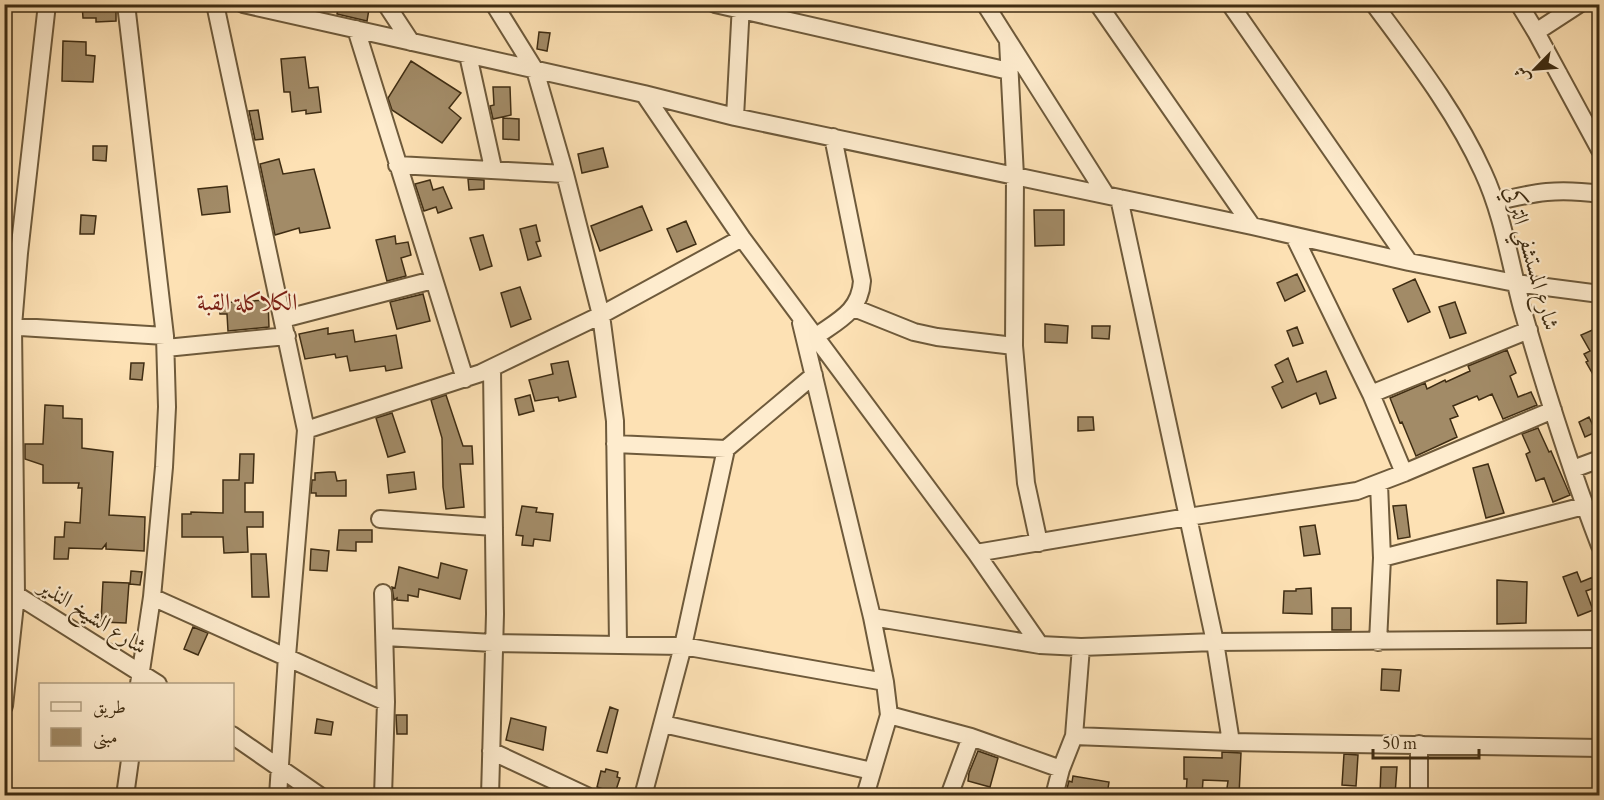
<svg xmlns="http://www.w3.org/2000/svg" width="1604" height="800" font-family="'EB Garamond',Amiri,serif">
  <rect width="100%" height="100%" fill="#fde1b4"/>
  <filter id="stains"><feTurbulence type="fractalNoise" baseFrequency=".00333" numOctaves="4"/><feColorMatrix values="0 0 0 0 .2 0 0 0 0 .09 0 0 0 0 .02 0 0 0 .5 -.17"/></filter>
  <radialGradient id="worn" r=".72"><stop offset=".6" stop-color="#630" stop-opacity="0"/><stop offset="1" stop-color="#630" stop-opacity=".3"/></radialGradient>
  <path fill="#a28b67" stroke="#3f2d13" stroke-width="1.5" d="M82,4h34v17l-20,1v-4h-13z
    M339,4h22l8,5 -2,12 -30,-7z
    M539,32l11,1 -3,18 -10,-2z
    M63,41l23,1v13l9,1 -2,26 -31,-1z
    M305,57l4,31 9,-1 3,25 -15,2v-4l-14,2 -2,-20h-6l-3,-33z
    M411,61l50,32 -12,15 12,10 -19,25 -50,-33 -4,-12z
    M493,87h17l1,28 -18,4 -3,-13 4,-1z
    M258,110l5,29 -8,1 -6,-29z
    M503,118l16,1v21l-16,-1z
    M93,146h14l-1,15 -13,-1z
    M603,148l5,19 -26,6 -4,-19z
    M279,159l4,15 31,-5 16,59 -30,5 -1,-5 -24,7 -15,-71z
    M468,179l16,1v9l-15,1z
    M430,180l3,10 10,-3 9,21 -14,5 -2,-6 -12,4 -9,-27z
    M227,186l3,26 -28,3 -4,-26z
    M642,206l10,24 -52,21 -9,-25z
    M1034,210h30v35l-29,1z
    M81,215l15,1 -2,18h-14z
    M686,221l10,23 -19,8 -10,-23z
    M536,225l4,16 -4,1 5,14 -13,4 -8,-31z
    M483,235l9,31 -12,4 -10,-32z
    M395,236l1,8 12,-2 3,13 -10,3 5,18 -19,5 -11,-41z
    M1297,274l8,17 -20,10 -8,-18z
    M1415,279l15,33 -22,10 -15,-33z
    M520,287l11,32 -20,8 -10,-34z
    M423,294l7,27 -33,8 -7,-27z
    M268,300l1,27 -41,4 -1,-17h-7l-1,-11z
    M1455,302l11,31 -16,5 -11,-31z
    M1045,324l23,2 -1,17 -22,-1z
    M1092,326h18l-1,13 -17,-1z
    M1297,327l6,16 -10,3 -6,-15z
    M328,328v6l25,-4 2,12 41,-7 6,33 -16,3 -1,-5 -35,5 -3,-15 -11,2 -1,-4 -30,5 -6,-25z
    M1597,328l2,5v52l-13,-23 2,-1 -4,-7 6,-3 -9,-16z
    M1507,350l9,23 -6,3 8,21 13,-5 6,13 -34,14 -11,-25 -13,6 -2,-4 -24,10 5,10 -8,3 7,18 -41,19 -14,-34 -2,1 -10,-25 35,-15 2,6 18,-9 1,2 24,-11 -2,-5z
    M1288,358l9,24 29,-11 10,27 -16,6 -4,-11 -34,15 -10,-21 11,-5 -8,-17z
    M568,361l8,36 -17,4 -1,-4 -23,4 -6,-21 24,-6 -2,-10z
    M131,363h13l-2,17 -12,-1z
    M446,395l17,51h9l1,18h-13l4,43 -18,2 -3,-22 -1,-49 -11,-38z
    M530,395l4,16 -15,4 -4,-16z
    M45,405l18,1v12l19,1v29l31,4 -4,63 36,2 -1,34 -38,-2v-5l-4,5 -33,-1 -1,11h-14l1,-22h9l1,-15 15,1 2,-35h-4l1,-5h-36v-18l-18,-6v-15h18z
    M392,413l13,39 -17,5 -12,-39z
    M1078,417h15l1,13 -16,1z
    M1589,417l7,15 -11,5 -6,-15z
    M1538,428l11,24 2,-1 19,44 -17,7 -9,-24 -8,3 -10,-27 4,-2 -8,-18z
    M240,454h14l-1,29h-8v29h18v15h-16l1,25 -24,1 -1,-16h-41v-23h9v-2l32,1v-33h16z
    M1488,464l16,49 -18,5 -13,-50z
    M329,472h6l2,9 9,-1v16h-30v-3h-5l1,-13h3v-7z
    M414,472l2,17 -27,4 -2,-18z
    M1406,505l4,32 -12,2 -5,-33z
    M522,506l15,2 -1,4 17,2 -3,27 -16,-2 -1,7 -11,-1 1,-9 -7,-1z
    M1315,525l5,29 -16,2 -4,-29z
    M339,530h33v12h-16v9l-19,-1z
    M311,549l18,2 -2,20 -17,-1z
    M251,554h15l3,43h-17z
    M441,563l26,7 -7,29 -41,-10 -1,8 -10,-2v6l-11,-1v-2l-3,2 -2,-13 3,1 4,-21 39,11z
    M131,571l11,1 -2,13 -10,-1z
    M1577,572l4,10 12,-5 4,10 -11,4 7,19 -15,6 -15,-39z
    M1497,580l30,2 -1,41 -29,1z
    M103,582l26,1 -3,40 -25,-1z
    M1311,588l1,26 -29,-1 1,-22h12v-2z
    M1332,608h19v22h-19z
    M193,627l15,6 -10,22 -14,-6z
    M1382,669l19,1 -2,21 -18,-1z
    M610,707l8,3 -11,43 -10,-2z
    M396,715h11v19h-10z
    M511,718l35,9 -3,23 -37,-10z
    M317,719l16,3 -2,13 -16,-2z
    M978,751l20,7 -8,29 -22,-6 1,-8z
    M1222,752l19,1 -2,42h-13l2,-14 -25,-1 -1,15h-16l1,-16h-3v-22l38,1z
    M1344,754l14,1 -2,31 -14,-1z
    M1381,767h16l-2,28h-15z
    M606,769l12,3 -1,5 3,1 -5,15 -18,-6 4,-16 4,1z
    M1073,776l36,6 -2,13h-34l1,-2 -8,-1 3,-11 3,1z"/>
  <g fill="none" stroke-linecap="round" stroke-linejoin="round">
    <defs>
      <path id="street" d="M126,4l39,332 2,71 -3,60 -12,130 -13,87
        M215,4l91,426 -19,226 -9,140
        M243,4l401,90 91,23 517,109 157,36 106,21 85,11
        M386,4l25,38
        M494,4l41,66 30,104 36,141 14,106 3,223
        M715,4l294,67
        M985,4l121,191
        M1098,4l154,222
        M1230,4l179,258
        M1374,4c39,53 82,108 109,168 20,43 27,91 39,136 23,80 48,160 78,238
        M1519,4l17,28 64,118
        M356,29l109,350
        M1536,32l43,-28
        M1008,41l7,135 -1,170 12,137 13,60
        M468,55l25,113
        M644,94l98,144 234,315 64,92
        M735,117l6,-113
        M397,165l168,9
        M1119,198l96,444 16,100
        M1495,202c41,-10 62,-14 105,-8
        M1294,236l77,158 33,79
        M854,308l60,24 23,5 77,9
        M283,319l150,-39
        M801,323l71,294 13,65 4,33 -24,81
        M4,326l161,10
        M815,337c22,-16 45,-25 47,-56l-29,-144
        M166,348l121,-12
        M1371,394l158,-64
        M306,430l175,-57 120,-58 141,-77
        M615,444l111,5 88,-74
        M1573,469l27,-10
        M380,519l114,8
        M976,553l212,-36 169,-26 47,-18 149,-63
        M1382,558l202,-52
        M4,587l154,97
        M383,593l3,109 -3,94
        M152,597l234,105
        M872,617l168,28 41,2 134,-5 385,-3
        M385,637l108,6 190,3 202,36
        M1378,642l4,-84 -3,-74
        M4,706l12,-111 -3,-269 6,-73 28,-249
        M889,715l82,22 90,32
        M663,724l209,47
        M232,735l88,61
        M1074,736l157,6 369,6
        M1419,744v52
        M491,751l96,45
        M125,796l5,-36
        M490,796l5,-182 -3,-246
        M643,796l40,-150 43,-197
        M949,796l22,-59
        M1054,796l7,-27 13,-33 7,-89"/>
    </defs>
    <use href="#street" stroke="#6e5a3b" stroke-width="20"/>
    <use href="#street" stroke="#feecce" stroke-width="16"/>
  </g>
  <g text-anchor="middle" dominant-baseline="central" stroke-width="4.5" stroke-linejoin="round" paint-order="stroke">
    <g font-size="22" fill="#3f2d13" stroke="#feecce">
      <text transform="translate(1532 258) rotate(74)">شارع المستشفي التركي</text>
      <text transform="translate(93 616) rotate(32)">شارع الشيخ النذير</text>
    </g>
    <g font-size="24" fill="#7a1f14" stroke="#feecce">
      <text x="247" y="301">الكلاكلة القبة</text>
    </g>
  </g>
  <rect width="1604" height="800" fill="none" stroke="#fde1b4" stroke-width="24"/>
  <rect x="6" y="6" width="1592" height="788" fill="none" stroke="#3f2d13" stroke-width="3"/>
  <rect x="12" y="12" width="1580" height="776" fill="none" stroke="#3f2d13" stroke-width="1.5"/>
  <rect x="39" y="683" width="195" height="78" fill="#feecce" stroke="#b2a083" stroke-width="1.5"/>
  <rect x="51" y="702" width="30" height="9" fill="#feecce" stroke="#b2a083" stroke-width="1.5"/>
  <text x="93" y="713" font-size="18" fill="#3f2d13">طريق</text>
  <rect x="51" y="728" width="30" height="18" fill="#a28b67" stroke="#b2a083" stroke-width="1.5"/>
  <text x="93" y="743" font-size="18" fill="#3f2d13">مبنى</text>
  <g transform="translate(1535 69) rotate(245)" stroke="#feecce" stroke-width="4.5" paint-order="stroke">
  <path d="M0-4.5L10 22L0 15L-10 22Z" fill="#3f2d13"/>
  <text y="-9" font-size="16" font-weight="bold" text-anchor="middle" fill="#3f2d13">ش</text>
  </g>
  <path d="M1373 749v9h106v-9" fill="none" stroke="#3f2d13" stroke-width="3"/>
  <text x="1382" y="749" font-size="18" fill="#3f2d13" stroke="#feecce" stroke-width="4.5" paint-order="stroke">50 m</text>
  <rect width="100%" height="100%" filter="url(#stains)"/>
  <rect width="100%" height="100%" fill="url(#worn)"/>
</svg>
